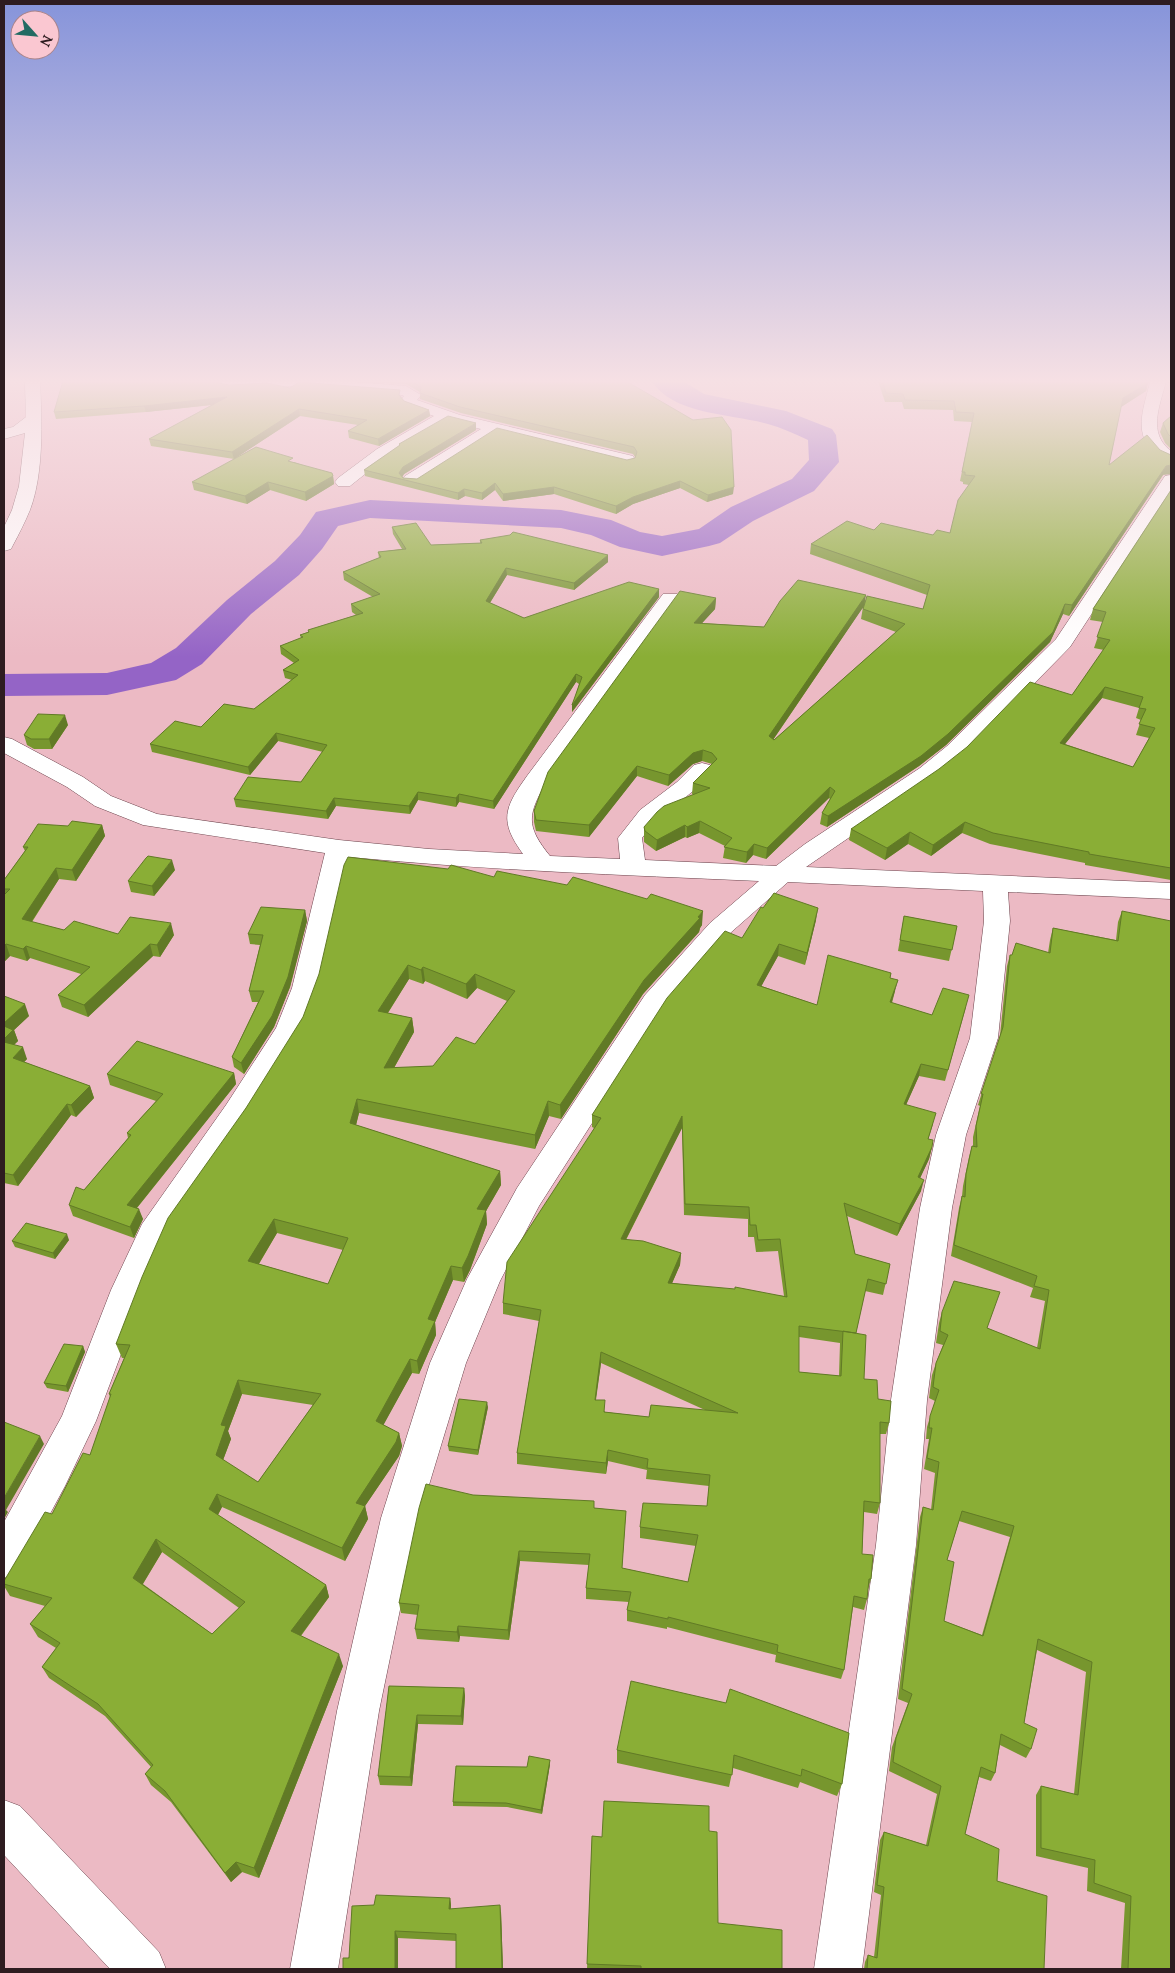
<svg xmlns="http://www.w3.org/2000/svg" width="1175" height="1973" font-family="Lora,serif">
  <rect width="100%" height="100%" fill="#ecbac4"/>
  <g fill="none" stroke-linecap="round" stroke-linejoin="round">
    <path fill="#9464c6" fill-rule="evenodd" d="M652,381h31l21,13 82,17 46,18 4,6 3,27 -25,29 -61,30 -33,22 -11,3 -47,10 -42,-9 -29,-12 -30,-7 -191,-10 -32,8 -16,23 -23,26 -48,39 -49,50 -26,16 -69,15 -103,1v-22l103,-1 44,-10 25,-15 51,-48 48,-39 25,-26 16,-23 54,-12 191,10 50,10 29,12 22,4 37,-7 32,-22 61,-28 17,-19 -1,-20c-13,-6 -26,-12 -40,-16 -34,-10 -96,-9 -116,-43z"/>
    <defs>
      <path id="minor" d="M25,381h15c2,40 4,92 -10,129 -5,12 -11,24 -17,35l-2,4 -7,2v-24l8,-17 7,-24 6,-53 -21,6v-10l9,-2 13,-10z
        M202,381h139l65,5 15,9 -4,5 43,15 173,41 2,4 -2,4 -6,1 -130,-32 -80,51h-12l-3,-4 3,-4 76,-47 -33,-8 -59,34 -39,31h-12l-3,-4 3,-4 39,-29 57,-33 -29,-10 -4,-6 3,-4 -2,-1 -110,-9 -62,4 -25,-6z
        M1150,381h16c-6,25 -19,52 5,70v13c-7,-2 -14,-7 -19,-12 -19,-23 -7,-46 -2,-71z
        M1171,475v17l-101,155 -107,109 -27,22 -130,89 365,16v16l-163,-7 2,29 -12,117 -32,97 -14,73 -25,192 -11,145 -54,424h-48l62,-424 15,-145 29,-192 16,-73 34,-97 14,-117 -1,-30 -195,-9 -60,53 -63,74 -126,197 -39,75 -34,82 -47,155 -40,193 -41,258h-48l47,-258 44,-193 49,-155 37,-84 50,-91 128,-193 65,-72 49,-42c-137,-6 -273,-11 -410,-24l-29,131 -16,42 -56,91 -77,110 -26,59 -49,131 -31,65 -47,87 -14,5v-56l58,-106 49,-126 31,-66 84,-119 50,-77 16,-40 33,-135 -182,-28 -48,-19 -28,-19 -63,-34v-16l8,2 71,38 28,19 46,18 182,26 90,9 94,5c-24,-33 -19,-46 4,-78l136,-182h14l3,4 -134,184c-18,33 -21,43 4,74l70,3 -2,-21 22,-28 37,-28 17,-17 8,-2 8,2 4,5c-15,21 -39,32 -57,50 -6,5 -10,12 -15,18l3,22 131,6 29,-22 115,-76 27,-22 109,-107 109,-163z
        M4,1800l16,6 139,146 7,17h-56l-106,-114z"/>
    </defs>
    <use href="#minor" stroke="#6c434c" stroke-width="1"/>
    <use href="#minor" fill="#fff" fill-rule="evenodd"/>
  </g>
  <path fill="#77962e" fill-rule="evenodd" d="M345,381h281l107,113 -26,8 -27,-14 -47,16 -17,10 -62,-20 -51,7 -8,-11 -13,10 -17,-4 -7,4 -93,-24 -1,-6 35,-24v-2l77,-14 -72,44 -2,3 1,1 14,1 210,-19 8,-2v-1l-2,-3 -172,-41 -41,-14v-7l-14,-8z
    M878,381h270l-2,10 -25,16 -12,58 54,10 -94,141 -6,-2 -13,28 -104,103 -27,21 -92,61 -7,-3 2,-11 8,-14 -1,-1 -63,61 -13,-4 -7,8 -23,-5 2,-12 -26,-13 -12,5 -2,-1 -29,14 -12,-9v-15l50,-32 -2,-1 1,-11 19,-19 -10,-3 -9,3 -25,22 -31,-10 -48,61 -53,-6 -2,-9v-11l182,-213 -1,11 -13,14 62,4 101,-26 58,8 4,-14 -117,-41 1,-10 63,-14 59,5 17,-2 19,-48 -6,-1v-2l-3,-1 12,-59 -18,-1 -1,-11 -49,-1 -2,-7h-17zM863,607l-2,12 35,13 -122,108h-1z
    M229,385l61,3 111,9 3,4 25,9 1,6 -51,30 -30,-8 -1,-7 10,-6 -58,-9 -66,43 -83,-13 -2,-7 63,-34 -66,7 -90,7 -2,-7z
    M1171,416v33l-6,-6 -5,-11 3,-9z
    M294,462l39,14 1,8 -28,17 -36,-11 -23,14 -53,-14 -2,-8z
    M1171,490v390l-86,-15v-2l-95,-19 -28,-11 -31,23 -23,-12 -23,16 -36,-20 2,-11 221,-134 32,-45 -10,-2 9,-26 -13,-2 3,-11zM1102,698l37,10 -3,10 5,2 -5,15 13,3 -16,29 -68,-23z
    M392,527l39,18 49,-2v-3l128,22 -34,28 -67,-15 -17,28 34,15 135,-21 -87,115 7,-28 -3,-2 -82,127 -35,-7 -3,5 -38,-7 -8,14 -74,-8 -8,13 -92,-12 -2,-8 67,-17 22,-30 -45,-11 -28,34 -98,-23 -2,-8 104,-35 38,-29 -7,-2 -2,-8 11,-7 -13,-9 -1,-8 21,-8 -1,-3 8,-3v-2l48,-15 -4,-3 -1,-8 22,-7 -29,-17 -1,-8 36,-14 -1,-6 24,-3 -9,-15z
    M68,725l-16,24h-18l-7,-4 -3,-10z
    M102,825l3,11 -29,45 -17,-2 -27,43 32,8 54,4 56,1 -14,22 -7,-1 -65,61 -26,-10 -4,-12 23,-21 -51,-16 -3,3 -17,-5 -6,6v-82l21,-29 -2,-4 45,-21z
    M175,870l-21,26 -23,-4 -3,-11z
    M494,877l208,48 -2,3 -1,4 -56,62 -82,125 -12,-3 -14,33 -176,-36 -3,12 144,46 1,14 -15,26 1,13 -17,46 -6,12 -11,-2 -18,42 1,13 -17,39 -7,-1 -29,52 16,8 3,13 -3,10 -34,50 3,13 -23,42 -123,-54 -4,8 108,70 3,12 -28,39 42,30 -84,212 -17,-6 -11,10 -60,-80 -20,-17 -6,-11 6,-7 -46,-51 -56,-38 -7,-11 14,-19 -18,-11 -8,-13 15,-18 -35,-10 -6,-10v-5l48,-67 38,-59 20,-58 -1,-3 15,-36h-2l-6,-14 130,-236zM409,979l14,5 2,-3 42,18 10,-11 30,13 -32,43 -42,22 -39,2 20,-36 -2,-14 -24,-5zM277,1233l66,17 -15,34 -69,-20zM242,1394l71,11 -55,77 -35,-22 8,-21 -3,-8zM162,1552l77,56 -27,26 -69,-50z
    M305,910l2,11 -17,66 -16,40 -30,47 -10,-7 -2,-10 26,-55h-6l-3,-11 11,-46 -10,-1 -2,-10z
    M1122,911l49,1058h-50l4,-66 -38,-12 1,-23 -52,-12v-61l5,-9 33,8 12,-122 -49,-22 -13,73 7,26 -5,9 -26,-13 -5,28 -4,8 -12,-4 -14,57 32,47 47,88h-180l1,-7 3,-7 6,2 7,-62 -7,-3 6,-52 4,-8 42,13 11,-51 -48,-23 3,-24 16,-44 -10,-4 22,-182 3,-10 8,3 4,-37 -11,-4 5,-30h-3l1,-12 8,-26 -6,-3 3,-23 4,-12 7,-18 -7,-2 3,-20 3,-11 45,16 50,20 8,-47 -15,-4 3,-9 -82,-32 8,-48 3,-12 1,-10 6,-29 3,-11h1v-9l7,-31 -2,-1 22,-69 7,-70 3,-11 38,-2 2,-13 3,-12 63,12 2,-18zM959,1521l51,16 -28,98 -38,-14 3,-61z
    M904,916l53,10 -8,35 -51,-10z
    M816,920l-11,45 -27,-9 -17,30 56,19 74,-32 -1,5 5,13 -3,12 40,12 34,-8 -21,74 -26,-5 -13,29 27,19 -5,16 4,7 -3,12 -9,19 1,13 -24,45 -50,-20 8,38 35,10 -7,31 -18,-4 -9,42 8,46 14,20 11,24 -3,11h-6v69l-3,11 -13,-2 -2,42 9,25 -3,10 -1,10 -3,11 -11,-3 -9,63 -3,9 -66,-17 1,-7 -109,-28v2l-40,-8v-11l2,-8 -43,-3v-11l3,-23 -69,-4 -11,79 -49,-4 -1,6 -42,-3 -2,-10 3,-14 -17,-2 -2,-10 74,-108 121,13 32,3 -4,57 66,14 8,-36 -56,-8v-11l67,-21 2,-20 -63,-7 1,-9 -39,-9 -2,13 -89,-10v-11l22,-132 -36,-7v-11l91,-175 -2,-1v-12l150,-177zM682,1128l2,87 64,4v18h6l2,15 22,-1 6,45 -112,-13 8,-18 1,-12 -55,-13zM799,1337l41,6 -1,33 -40,-4zM601,1363l104,47 -56,7 -44,-5 -9,-12z
    M4,996l25,20 -15,14 4,11 -4,4 13,14 -3,3 66,24 4,12 -18,19 -5,-2 -53,71 -14,-3z
    M234,1073l2,11 -99,124 6,11 -9,19 -61,-22 -4,-11 15,-15 44,-52 -1,-5 29,-32 -46,-16 -3,-11z
    M69,1240l-14,19 -40,-12 -3,-6z
    M83,1346l2,6 -17,40 -21,-4 -3,-5z
    M488,1407l-10,48 -29,-4 -1,-5z
    M389,1686l75,2 1,8 -2,29 -45,-1 -6,62 -32,-1 -2,-9z
    M849,1733l-7,51 -5,12 -37,-14 -2,6 -65,-20 -4,19 -112,-24v-13z
    M550,1764l-8,50 -35,-7 -54,-1v-4l74,-35z
    M709,1831l9,92 64,46h-195l5,-133 10,1z
    M450,1898l1,7v4l50,3 2,57h-47v-28l-58,-3v31h-55l31,-64z"/>
  <path fill="#617a26" d="M1148,383l-2,8 -25,16 2,-9z
    M227,397l1,6 -82,9 -2,-6z
    M299,409l1,7 -66,43 -2,-7z
    M429,410l1,6 -51,30 -1,-7z
    M476,423v7l-72,44 -3,5 -2,-6 4,-6z
    M1171,465v9l-8,1 -94,141 3,-11 94,-139z
    M333,476l1,8 -28,17 -1,-9z
    M680,481v7l-47,16 -17,10v-8l17,-9z
    M268,482l2,8 -23,14 -2,-8z
    M495,483v7l-13,10v-7z
    M554,487v7l-51,7v-7z
    M734,487l-1,7 -26,8 1,-7z
    M464,489l1,7 -7,4v-7z
    M608,555v7l-34,28v-7z
    M506,568l1,7 -21,34v-8z
    M659,589v8l-87,115v-7z
    M866,595l-2,11 -96,141 1,-11z
    M716,598l-1,11 -22,24 1,-10z
    M1065,604l-2,10 -13,28 -104,103 -27,21 -92,61 1,-11z
    M576,674v8l-82,127 -1,-8z
    M1105,687l-3,11 -45,56 3,-11z
    M65,715l3,10 -16,24 -3,-10z
    M276,733l2,8 -28,34 -2,-8z
    M703,750l-1,11 -9,3 -25,22 1,-11 24,-22z
    M637,766v10l-48,61v-12z
    M830,787l-1,11 -63,61 1,-11z
    M418,792v8l-8,14 -1,-8z
    M459,794v8l-3,5v-9z
    M334,798l2,8 -8,13 -2,-8z
    M700,821l-1,12 -12,5v-11z
    M965,822l-3,11 -31,23 2,-11z
    M102,825l3,11 -29,45 -4,-11z
    M685,825v12l-29,14 1,-11z
    M910,832l-2,12 -23,16 2,-12z
    M754,844l-1,11 -7,8 1,-11z
    M172,860l3,10 -21,26 -2,-10z
    M56,868l3,11 -33,51 -4,-11z
    M818,908l-2,12 -11,45 2,-12z
    M305,910l2,11 -17,66 -16,40 -30,47 -3,-11z
    M703,911l-1,14 -2,3 -1,4 -56,62 -82,125 -1,-14 84,-125z
    M171,923l3,12 -14,22 -3,-12z
    M6,944l4,12 -6,6v-16z
    M150,944l3,12 -65,61 -4,-12z
    M779,944l-1,12 -22,40 1,-11z
    M26,946l4,12 -3,3 -4,-12z
    M408,965l1,14 -29,46 -2,-14z
    M423,967l2,14 -2,3 -2,-14z
    M475,974l2,14 -10,11 -1,-15z
    M898,980l-3,11 -7,23 2,-12z
    M25,1004l4,12 -15,14 4,11 -12,11 -2,-4v-25z
    M412,1018l2,14 -28,50 -2,-14z
    M23,1047l4,12 -10,10 -4,-11z
    M921,1064l-2,12 -18,40 3,-12z
    M234,1073l2,11 -105,131 -4,-10z
    M90,1086l4,12 -18,19 -5,-12z
    M357,1099l2,14 -6,24 -3,-14z
    M548,1101l1,15 -14,33v-14z
    M67,1104l4,11 -53,71 -5,-11z
    M682,1116v12l-62,123 1,-12z
    M932,1147l-3,12 -14,30 3,-12z
    M500,1171l1,14 -15,26 1,13 -17,46 -6,12 -2,-14 15,-59z
    M924,1180l-3,11 -24,45 3,-12z
    M139,1209l4,10 -9,19 -4,-11z
    M274,1219l3,14 -25,42 -4,-14z
    M67,1234l2,6 -14,19 -2,-6z
    M681,1253l-1,12 -13,30 1,-12z
    M451,1266l2,14 -18,42 1,13 -17,39 -2,-13 11,-42z
    M83,1346l2,6 -17,40 -2,-6z
    M601,1352v11l-7,48 1,-11z
    M410,1359l2,14 -34,62 -2,-14z
    M238,1380l4,14 -14,37 3,8 -11,29 -4,-13 5,-30z
    M487,1402l1,5 -10,48v-5z
    M399,1433l3,13 -3,10 -34,50 3,13 -23,42 -3,-13 14,-45z
    M40,1436l4,8 -38,66 2,2 -4,7v-21z
    M608,1450v11l-2,13v-11z
    M217,1494l5,13 -8,15 -5,-13z
    M156,1539l6,13 -23,38 -6,-12z
    M519,1551l1,10 -11,79 -1,-10z
    M326,1585l3,12 -34,46 -4,-12z
    M458,1626l2,10 -1,6 -2,-10z
    M339,1654l4,12 -84,212 -5,-10z
    M464,1688l1,8 -2,29 -2,-9z
    M417,1715l1,9 -6,62 -2,-9z
    M550,1760v4l-8,50 -1,-4z
    M236,1862l6,10 -11,10 -6,-9z
    M450,1898l1,7 -1,11 -1,-7z
    M500,1905l1,7 2,57h-1z
    M395,1931l3,7v31h-3z"/>
  <path fill="#8aae36" stroke="#617a26" fill-rule="evenodd" d="M63,381h146l20,4 38,-2 23,5 9,-6 101,8 -1,5 5,6 25,9 -51,29 -30,-8 19,-11 -68,-11 -67,43 -83,-13 78,-42 -83,9 -90,6z
    M411,381h215l67,39 29,-3 9,13 3,57 -26,8 -28,-14 -47,16 -17,9 -62,-19 -51,7 -8,-11 -13,10 -18,-4 -6,4 -94,-23 36,-25 -1,-1 49,-28 28,7 -73,44 -4,6 4,5 14,1 80,-51 130,32 8,-2 2,-6 -3,-5 -174,-40 -40,-14 1,-6z
    M882,381h266v2l-25,15 -14,67 38,-30 13,15 11,5v10l-5,1 -94,139 -7,-1 -12,28 -105,102 -27,22 -93,60 -6,-3 13,-22 -5,-4 -63,61 -13,-4 -7,8 -23,-5 8,-9 -32,-17 -13,6 -2,-2 -28,15 -12,-9 -1,-4 13,-15 7,-6 46,-18 -17,-5 24,-24 -5,-6 -9,-3 -10,3 -24,22 -32,-9 -48,59 -53,-5 -2,-9 14,-39 132,-181 36,7 -22,25 70,4 16,-26 18,-21 68,15 -97,141 5,4 131,-116 -42,-15 4,-13 56,13 7,-24 -119,-41 36,-23 27,9 7,-7 52,12 4,-5 13,3 8,-33 17,-24 -10,-1v-3h-3l12,-59 -18,-1 -2,-11 -49,-1 -2,-6 -17,-1z
    M1171,416v21l-3,-3 -5,-11z
    M256,447l37,11 -5,3 44,12 1,3 -28,16 -37,-10 -23,14 -53,-14z
    M1171,490v378l-82,-14v-2l-96,-19 -28,-11 -32,23 -23,-13 -23,16 -36,-19 88,-60 28,-22 63,-65 42,13 38,-55 -13,-3 9,-25 -13,-3zM1105,687l38,10 -4,11 7,1 -7,15 16,4 -22,39 -73,-24z
    M416,523l15,22 51,-2 -2,-3 30,-5 3,-3 95,23 -34,28 -68,-15 -20,33 38,17 105,-36 30,7 -87,116 10,-28 -6,-3 -83,127 -34,-7 -3,4 -38,-6 -9,14 -75,-8 -8,13 -92,-12 14,-22 53,5 26,-37 -51,-12 -28,34 -98,-23 25,-23 26,6 23,-23 30,5 44,-34 -15,-5 16,-10 -19,-14 23,-9 -3,-2 9,-3 -1,-2 55,-17 -12,-9 29,-10 -37,-22 38,-15 -3,-5 28,-3 -14,-22z
    M38,714l27,1 -16,24h-18l-7,-4z
    M72,821l30,4 -30,45 -16,-2 -34,51 42,11 10,-9 44,13 12,-17 41,6 -14,22 -7,-1 -66,61 -26,-10 32,-28 -64,-21 -3,3 -17,-5 -2,2v-51l6,-6h-6v-9l24,-33h-5l15,-23 30,2z
    M148,856l24,4 -20,26 -24,-5 18,-23z
    M348,857l100,12 3,-4 43,12 3,-6 70,14 6,-8 74,22 4,-5 52,17 -5,6 2,1 -56,62 -84,125 -12,-4 -13,34 -178,-36 -7,24 150,48 -23,38 9,1 -18,46 -6,12 -11,-2 -23,53 7,2 -18,40 -7,-2 -34,62 23,12 -3,9 -40,61 9,3 -23,42 -125,-54 -8,15 117,76 -35,46 48,23 -85,214 -18,-6 -11,11 -60,-82 -20,-17 8,-9 -55,-61 -56,-37 18,-24 -30,-19 22,-26 -48,-14v-3l41,-69 7,2 31,-61 7,2 21,-61h-2l21,-49 -14,-1 26,-67 26,-59 78,-110 57,-91 16,-43 25,-109zM408,965l13,5 2,-3 43,17 9,-10 40,17 -40,53 -19,-7 -23,29 -49,2 28,-50 -34,-7zM274,1219l74,19 -20,46 -80,-23zM238,1380l83,14 -63,88 -42,-27 10,-29 -5,-1zM156,1539l89,63 -33,32 -79,-56z
    M774,893l44,15 -11,45 -28,-9 -22,41 60,20 11,-50 63,18 -1,5 8,2 -8,22 42,13 11,-27 26,7 -21,75 -27,-6 -17,40 32,9 -8,26 5,1 -1,7 -14,30 6,3 -24,44 -56,-21 11,51 35,10 -4,20 -18,-5 -12,54 -57,-7v46l42,4 2,-45 23,4 -2,44 13,1 1,19 13,2 -2,22 -9,-1v81l-16,-2 -2,53 11,1 -2,24h-2l-2,20 -13,-3 -10,74 -67,-18 1,-7 -110,-28v2l-41,-9 4,-18 -45,-4 4,-34 -71,-3 -11,79 -50,-4 -1,6 -42,-3 4,-24 -20,-2 20,-95 7,-24 47,11 121,6v7l32,3 -4,57 66,14 10,-47 -58,-8 3,-24 64,3 3,-31 -63,-7 1,-9 -40,-9 -2,13 -89,-10 24,-143 -38,-7 4,-41 94,-144 -9,-3 75,-117 58,-67 17,7 19,-31 2,1zM682,1116l3,88 64,3 1,18h6l2,15 22,-1 7,58 -52,-10v2l-67,-6 13,-30 -38,-12 -22,-2zM601,1352l137,61 -87,-8 -2,12 -45,-5 1,-12h-10z
    M261,907l44,3 -17,67 -16,39 -31,47 -9,-6 32,-66h-15l14,-56 -15,-1z
    M1122,911l49,10v1048h-43l3,-73 -37,-13 1,-23 -54,-12v-62l37,9 14,-133 -54,-23 -14,84 13,6 -6,20 -30,-15 -6,39 -14,-6 -16,67 34,15 -2,32 50,15 -3,73h-177l1,-14 9,3 7,-71 -7,-2 7,-53 44,14 13,-60 -48,-24 3,-24 16,-44 -10,-5 21,-182 10,3 6,-48 -12,-4 5,-30h-3l1,-12 9,-26 -6,-3 3,-24 12,-28 -8,-4 2,-19 12,-31 46,11 -13,36 53,21 9,-59 -15,-4 3,-10 -83,-31 8,-49 3,1 1,-23 6,-28 5,1 -1,-21 7,-32h-2l22,-67 7,-72h2l4,-12 34,10 3,-25 65,13zM962,1511l52,15 -31,110 -39,-15 10,-59 -7,-2z
    M904,916l53,10 -5,24 -52,-10z
    M4,996l21,8 -21,19z
    M4,1026l9,4 -9,9z
    M137,1041l97,32 -107,132 12,4 -9,18 -61,-22 7,-18 8,3 47,-55 -4,-2 36,-39 -56,-20z
    M4,1042l19,5 -10,11 77,28 -19,19 -4,-1 -54,71 -9,-2z
    M26,1223l41,11 -14,19 -41,-12z
    M64,1344l19,2 -17,40 -22,-3z
    M459,1399l28,3 -9,48 -30,-4z
    M4,1422l36,14 -36,62z
    M631,1681l95,22 4,-14 119,44 -7,51 -40,-15 -1,7 -67,-21 -2,20 -115,-25z
    M389,1686l75,2 -3,28 -44,-1 -7,62 -32,-1z
    M529,1756l21,4 -9,50 -35,-7 -53,-1 3,-36 71,1z
    M604,1801l105,5v25l8,1 1,91 64,7v39h-141v-3l-54,-2 5,-128 10,1z
    M376,1895l74,3 -1,11 51,-4 2,64h-46v-35l-61,-3v38h-52v-11h6l3,-52 22,-1z"/>
  <linearGradient id="sky" x2="0" y2="1"><stop stop-color="#8694da"/><stop offset="0.58" stop-color="#f6e0e4"/><stop offset="1" stop-color="#f6e0e4" stop-opacity="0"/></linearGradient>
  <rect width="1175" height="657" fill="url(#sky)"/>
  <rect width="1175" height="1973" fill="none" stroke="#2e1c20" stroke-width="10"/>
  <g transform="translate(35 35) rotate(117)"><circle r="24" fill="#fac7d1" stroke="#a8838a"/>
  <path d="M0-4L9 19L0 12L-9 19Z" fill="#226b63"/>
  <text y="-8" font-size="14" font-weight="bold" text-anchor="middle" fill="#2e1c20">N</text>
  </g>
</svg>
